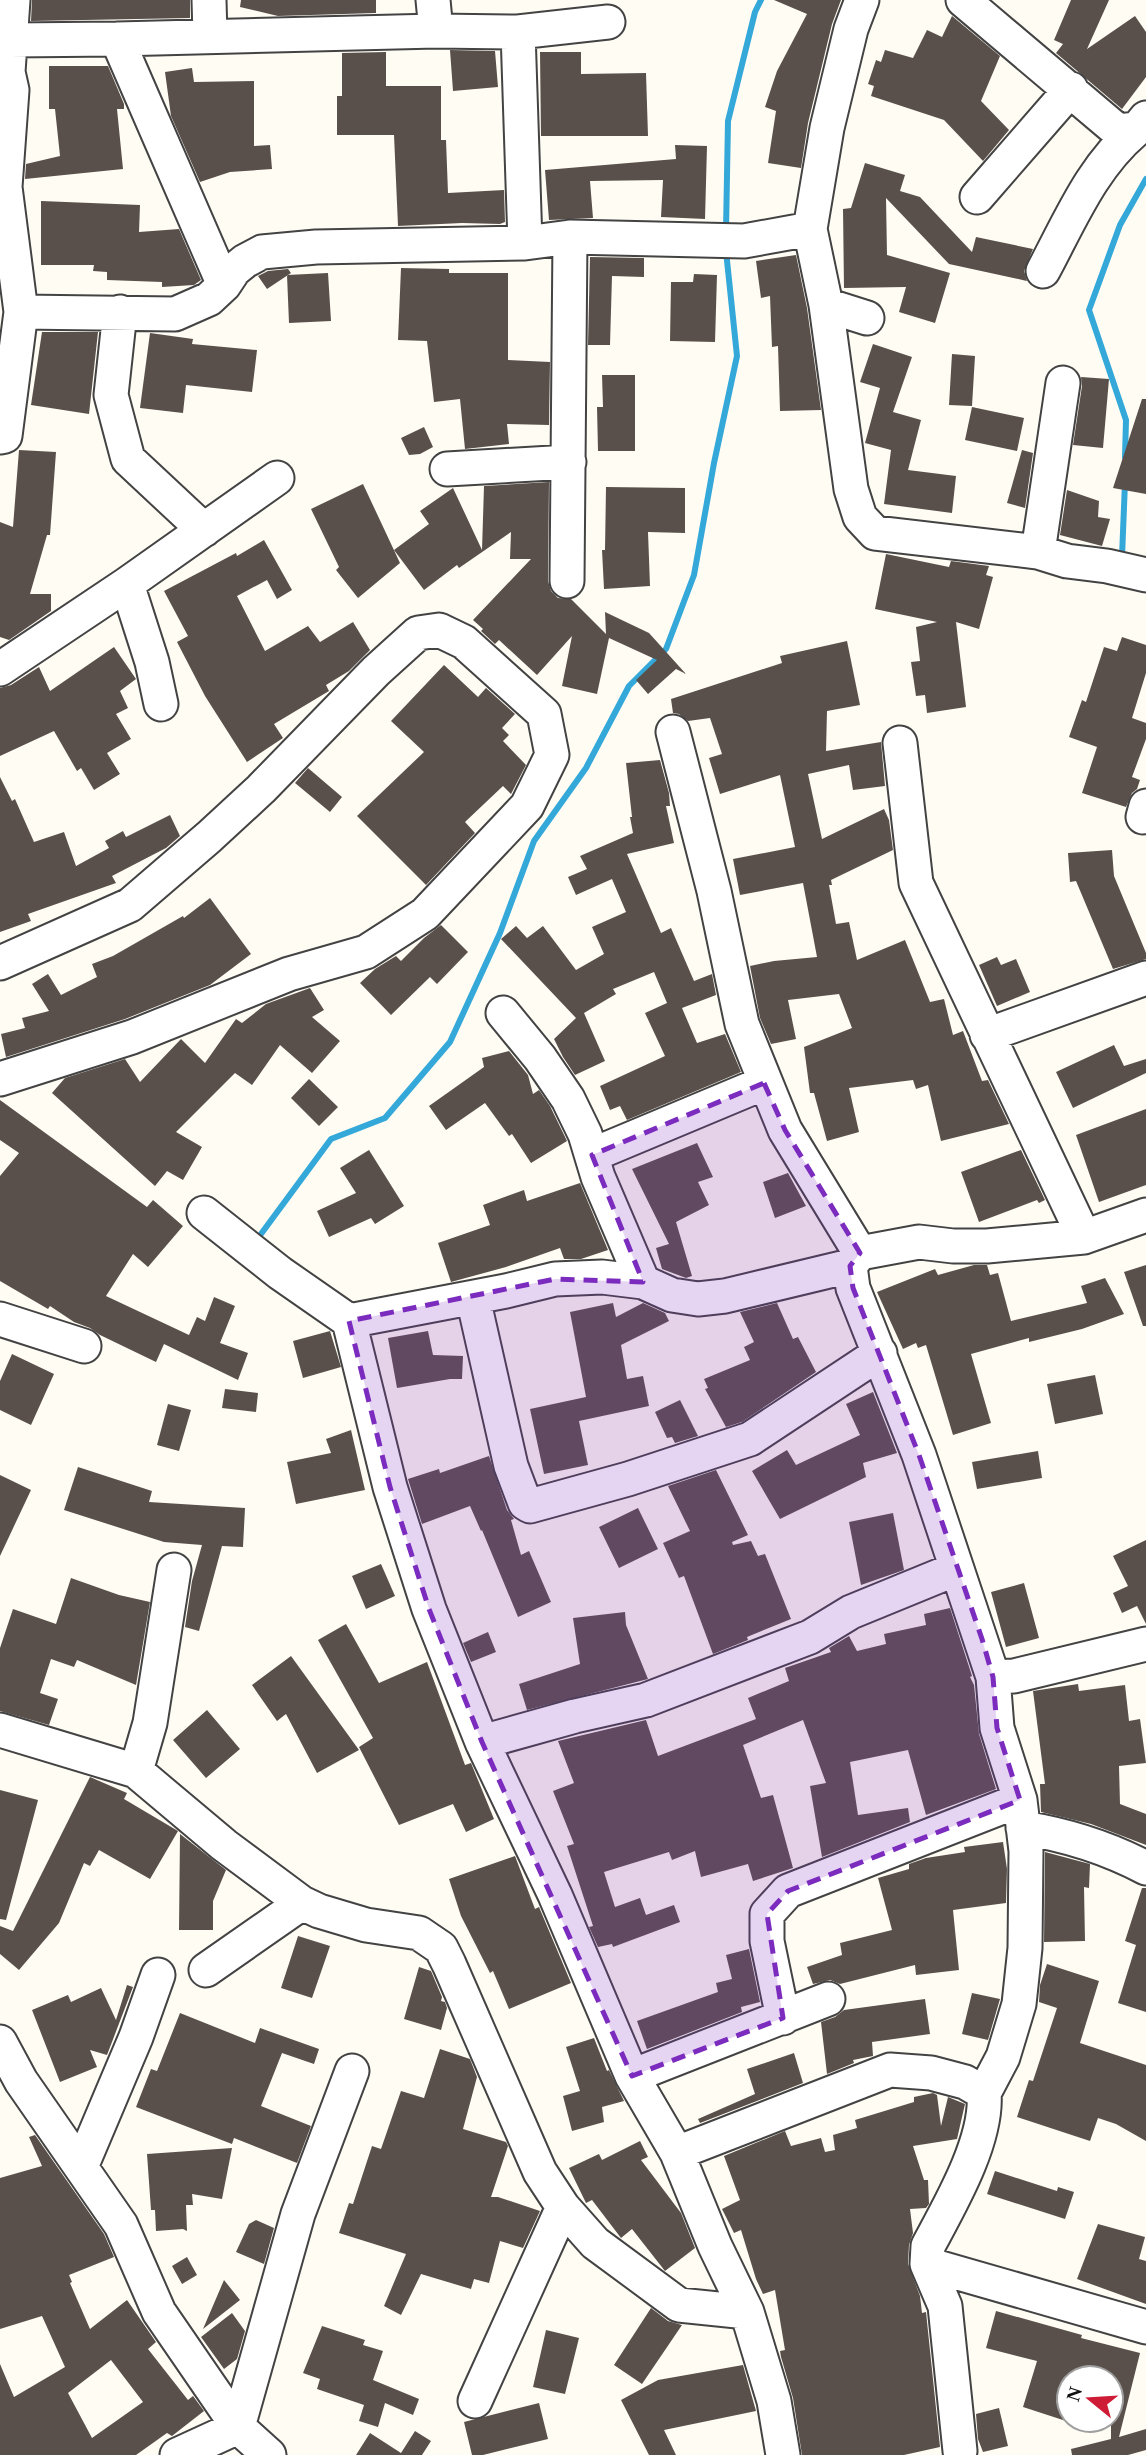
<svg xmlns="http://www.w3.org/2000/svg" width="1146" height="2455" font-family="Georgia,serif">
  <rect width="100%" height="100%" fill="#fffcf4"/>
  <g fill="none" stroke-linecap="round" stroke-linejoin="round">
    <path stroke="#34a8d9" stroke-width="6" d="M726,230l2,-109 27,-109 6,-12
      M1125,457l1,-37 -37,-110 31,-85 26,-46
      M1122,557l3,-75
      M261,1234l70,-95 54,-21 65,-76 50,-109 34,-92 52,-73 43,-82 37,-37 28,-74 20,-112 23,-107 -11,-105"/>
  </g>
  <path fill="#5a504b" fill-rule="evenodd" d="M32,0h158v18l-159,3z
    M241,0h135v13l-98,3 -38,-9z
    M774,0h67l-9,24 -24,99 -7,45 -33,-5 8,-52 -11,-4 12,-36 30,-57z
    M1071,0h38l-22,49 48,-33 11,16v45l-24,32 -66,-56 7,-9 -9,-4z
    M952,16l48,40 -19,45 28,29 -26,31 -39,-41 -73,-24 3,-10 -6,-2 8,-24 5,2 4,-12 28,8 14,-28 15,7z
    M450,50l45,1 3,36 -45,4z
    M386,52v34h55v54h5l2,53 56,-3 1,32 -5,2 -38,-1 -64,3 -4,-91h-57v-39h5v-43z
    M540,52h41v22l65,-1 2,63h-107z
    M49,66h59l16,38v5h-7l6,60 -98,10 1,-15 34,-8 -5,-47h-6z
    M192,68l2,14 60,-1v65l16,-1 2,24 -42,3 -30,10 -29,-66 -6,-44z
    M675,145l32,1 -2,73 -44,-2 2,-37 -73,1 3,37 -44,2 -4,-50 131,-11z
    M865,163l40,12 -5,16 20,6 52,55 4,-15 57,12 -9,22 3,10 -78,-17 -63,-66 1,57 63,18 -15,50 -36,-11 7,-25 -62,1 -1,-79 8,-1z
    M41,201l99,4 -1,27 40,-3 22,51 -7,5 -32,2v-5l-55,-2v-8l-14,-1 1,-6h-53z
    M796,255l11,53 14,102 -41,1 -2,-65 -6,1 -2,-51 -9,2 -5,-37z
    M590,257l54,1v19l-32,-1 -2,69h-22z
    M401,268l48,1v4h59v87l42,2 -1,63 -42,-1 2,20 -44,5 -5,-50 -26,3 -7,-61 -29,-1z
    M288,269l3,4 -24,16 -9,-13 10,-5z
    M328,273l3,48 -42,2 -2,-48z
    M694,274l23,1 -2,67 -45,-1 1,-59h22z
    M42,332h56l-9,82 -58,-9z
    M150,333l43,6 -1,5 65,6 -5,42 -66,-7 -3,28 -43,-5z
    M873,344l39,13 -19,55 28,8 -13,50 48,6 -4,37 -68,-9 7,-54 -26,-7 15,-55 -20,-6z
    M952,354l23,2 -3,50 -23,-1z
    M602,375h33v76h-37l-1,-44h6z
    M1081,377l28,2 -6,69 -30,-3 9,-59z
    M1142,399h4v95l-33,-6z
    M972,407l52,11 -7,33 -52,-11z
    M424,427l9,20 -13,7 -11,1 -8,-17z
    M19,450l37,2 -6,83h-3l-17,59h21v17l-42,29 -9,-3v-115l13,5z
    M1022,450l11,3 -8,55 -18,-5z
    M549,482l-1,99 3,10 7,7 13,1 35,35 -1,-22 44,21 37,41 -10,-5 -28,25 -12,-14 21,-20 -48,-22 -12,56 -35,-8 10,-50 -35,39 -38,-35 -4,4 -14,-13 2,-2 -10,-9 58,-61h-21l1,-27 -52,36 -2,-3 -33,25 -30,-40 35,-26 -9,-13 33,-23 29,62 2,-64z
    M363,484l37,79 -42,35 -22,-28 3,-3 -28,-58z
    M606,487l79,1v45l-37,-1 2,54 -46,3 -2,-39h3z
    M1067,490l32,11 -1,16 12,2 -8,27 -42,-11z
    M264,540l28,50 -15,9 -10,-19 -30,16 28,55 43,-25 12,16 33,-20 17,28 -21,21 -23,14 3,6 -55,33 9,14 -36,24 -42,-66 -28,-54 11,-6 -24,-45 72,-38 1,3z
    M886,554l63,13 2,-6 38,5 -3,9 7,2 -14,52 -23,-7 10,85 -39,6 -2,-18 -9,1 -5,-34 9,-1 -4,-34 21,-5 -62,-13z
    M1122,637l24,8v28l-14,45 14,5v16l-14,38 8,3 -3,9 -5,4 -6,14 -44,-14 15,-46 -28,-10 13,-37 4,2 18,-55 13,4z
    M847,641l13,64 -33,6 -1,40 55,-9 4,44 -32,4 -4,-25 -41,9 14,65 62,-30 5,11 4,30 -62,30 1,5h-3l7,39 13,-2 8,38 48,-20 25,62 14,-3 9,36 10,-4 19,50 6,-1 21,44 -68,17 -13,-56 -12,4 -3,-9 -64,8 10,44 -32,9 -13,-48h-4l-6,-46 48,-19 -13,-34 -51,6 8,39 -25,5 -11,-26 -10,-52 24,-5 43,-4 -14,-74 -63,12 -7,-36 62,-12 -15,-72 -60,19 -11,-36 13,-4 -12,-36 -22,3 -9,-7 -6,-1 -2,-14 111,-36 -2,-7z
    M114,647l22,32 -16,12 8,17 -12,6 15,25 -24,14 13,21 -26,16 -13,-22 -4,3 -23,-40 -54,25v-68l11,-3 28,-18 11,24z
    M444,665l34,32 8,-9 29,26 -13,14 7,7 -6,6 23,24 -15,29 -8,-8 -38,36 10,11 -49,52 -69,-69 67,-64 -33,-31z
    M660,760l9,33 1,13h-4l8,37 -47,11 34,79 10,-5 23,53 18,-7 4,21 -34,13 15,35 28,-9 16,38 -114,48 -7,-14 -10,4 -10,-24 65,-30 -20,-43 22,-10 -13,-31 -41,17 3,5 -32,19 21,48 -30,14 -12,-18 -9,-18 22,-21 -75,-79 15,-13 11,12 16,-12 33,44 28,-16 -12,-27 34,-15 -14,-33 -36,16 -8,-18 19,-8 -7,-13 53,-23 -3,-16h2l-6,-54z
    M308,768l34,29 -12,15 -35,-29z
    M0,777l12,24 3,-2 19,43 30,-10 12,34 33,-18 -4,-7 18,-10 3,6 44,-22 10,21 -14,12 -54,28 4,7 -88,31 3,7 -31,11z
    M1112,850l2,26 32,77v6l-33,10 -37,-88 -6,1 -2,-29z
    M210,898l41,56 -41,31 -85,34 -119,38 -5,-23 24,-6 -3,-10 27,-7 -17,-27 16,-10 13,21 36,-18 -5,-13 21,-8 70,-40 1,2z
    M441,925l27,27 -31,32 -7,-7 -39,38 -31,-32 15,-14 21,-13 5,5 23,-23z
    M997,957l4,8 15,-6 14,33 -33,14 -18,-41z
    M310,988l14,22 -12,7 28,24 -28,32 -32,-28 -28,40 -17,-12 -59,59 26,15 -19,33 -16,-9 -12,15 -103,-93 13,-15 60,-19 15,23 41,-43 24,24 31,-44 6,4 24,-19z
    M1114,1045l10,21 22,-7v14l-73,35 -17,-36z
    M509,1051l19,24 5,19 6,-4 11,16 17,35 -36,22 -19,-29 -3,2 -24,-33 -39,27 -17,-24 55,-39 -2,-9z
    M309,1079l29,28 -19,19 -28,-28z
    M0,1100l147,107 6,-7 30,26 -35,41 -15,-13 -27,42 83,39 8,-18 8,4 9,-24 21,9 -15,37 28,10 -10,27 -74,-36 -8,18 -56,-27 -10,-7 -16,-6 -24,-16 -2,3 -48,-28v-105l19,-23 -19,-13z
    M1146,1109v76l-47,17 -23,-67z
    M697,1143l16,34 -15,5 11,23 -33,17 16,54 -6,2 -24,-9 -6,-21 13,-4 -37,-75z
    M369,1150l35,56 -29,18 -4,-6 -42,19 -12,-26 39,-18 -16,-25z
    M1021,1150l24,50 -6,3 -2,-3 -58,22 -18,-50z
    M788,1173l18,33 -31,12 -12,-36z
    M580,1183l28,67 -27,9h-17l-4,-11 -54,19 -55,15 -13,-39 52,-18 -7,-20 41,-15 3,11z
    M974,1265h13l3,10 8,-2 13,48 76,-18 -6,-17 24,-8 19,36 -42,15 -53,13v-4l-58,16 20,69 -38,12 -27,-90 -8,3 -2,-5 -13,6 -26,-57 58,-23 3,6z
    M1146,1265v61h-3l-19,-54z
    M613,1303l3,14 27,-14 22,10 4,8 -48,24 6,34 16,-3 6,30 -70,15 9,44 -44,9 -14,-65 56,-12 -16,-85z
    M777,1303l16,36 5,-2 18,35 -74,50 -16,5 -21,-38 3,-1 -4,-9 46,-19 -6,-13 10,-5 -14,-30z
    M330,1331l11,36 -38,11 -10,-37z
    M428,1331l5,24 30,1 -1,23h-12l-53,9 -9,-50z
    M12,1354l42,20 -23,51 -31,-15v-29z
    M1095,1375l8,39 -48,10 -8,-40z
    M225,1389l33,4 -2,19 -34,-4z
    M873,1392l24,61 -34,10 3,14 -86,42 -28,-48 35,-21 9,15 64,-30 -14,-31z
    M680,1400l18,36 -23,7 -3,-6 -5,1 -12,-26z
    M168,1404l23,6 -12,41 -22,-6z
    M351,1430l14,60 -69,14 -9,-42 44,-9 -5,-14z
    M1038,1451l4,27 -65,11 -5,-27z
    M489,1456l18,54 7,9 -3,1 10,35 8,-4 22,51 -33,15 -36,-87 -1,1 -11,-25 -48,18 -14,-45 31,-10 1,4z
    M78,1467l74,24 -3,11 96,6 -2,39 -21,-1 -23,85 -14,-4 7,-46 10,-36 -38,-3 -100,-32z
    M716,1470l32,65 -16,7 1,3 18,-4 7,15 7,-2 26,65 -44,18 1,3 -35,14 -29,-78 -5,2 -16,-35 27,-12 -22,-45z
    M0,1475l31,15 -31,66z
    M638,1508l20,41 -39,19 -20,-41z
    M893,1513l11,57 -43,15 -12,-63z
    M1146,1540v84l-9,-18 -15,7 -9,-20 15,-7 -15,-30z
    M381,1564l14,32 -29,13 -14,-33z
    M71,1578l48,17 31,7 -14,83 -59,-25 -3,7 -23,-8 -11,34 18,6 -9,26 -49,-14v-63l13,-39 43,15z
    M1024,1583l15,55 -33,9 -15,-55z
    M950,1608l22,68 -2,1 4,8 5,49 17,55 -70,26 -18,-65 -58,12 8,53 50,-7 2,14 -88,35 -12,-71 16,-3 -23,-63 -60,25 18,53 12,-3 20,73 -40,13 -5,-17 -47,13 -6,-26 -23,9 -3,-8 -65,20 11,35 25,-9 6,17 28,-10 6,17 -67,25 -1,-3 -14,3 -9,-20 4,-1 -26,-80 7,-2 -21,-53 21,-8 -16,-42 88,-21 12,36 98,-37 -8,-21 41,-17 -4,-13 46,-16 -2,-4 20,-12 8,15 29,-7 -2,-10 42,-9 -2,-11z
    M625,1612l1,13 22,54 -121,31 -8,-26 61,-20 -7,-46z
    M346,1624l33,59 48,-21 38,103 6,-2 23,56 -28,13 -13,-28 -54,21 -40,-78 14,-9 -55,-98z
    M488,1632l8,20 -25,10 -8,-19z
    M291,1656l68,94 -42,23 -31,-59 -9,7 -25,-36z
    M1078,1684l1,7 46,-6 4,36 11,-2 6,44 -27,3 1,38 26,10v31l-55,-21 -50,-12 -1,-28h5l-12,-93z
    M207,1710l33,39 -34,29 -33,-38z
    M90,1777l37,16 -3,6 54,32 -28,48 -51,-29 -9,16 -6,-3 -25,60 -40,47 -19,-16v-28l13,5z
    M0,1790l38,10 -32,120 -6,-1z
    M180,1834l46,36 -13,31v29h-34z
    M1003,1842l4,27 -1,34 -53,7 6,60 -43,5 -1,-10 -75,19 -10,-4 -17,4 -6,-17 35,-12 -2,-12 52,-13 -14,-52 31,-9v-5l17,-6 39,-6 -1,-5z
    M1045,1852l45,12 -1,24 -5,-1 1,54 -41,1z
    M515,1856l20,53 4,-2 32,76 -62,26 -16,-38 -3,2 -29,-57 -12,-37z
    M1142,1888h4v124l-28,-9 18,-58 -11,-4z
    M298,1936l32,10 -18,52 -31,-10z
    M749,1949l11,53 -19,5 1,5 -95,37 -10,-28 81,-29 -2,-9 16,-4 -6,-24z
    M1047,1964l52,17 -19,62 66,22v76l-30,-17 -18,-6 -8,23 -73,-24 12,-37 4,1 24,-73 -18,-6 1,-17z
    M419,1967l12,4 11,26 -1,4 4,1 2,6 -6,22 -37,-11z
    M127,1985l6,2 -26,68 -17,-5 7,17 -37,15 -28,-72 36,-15 3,7 30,-14 15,32z
    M972,1993l28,6 -12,41 -26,-6z
    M925,1999l5,35 -58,8 1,14 -20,4 1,3 -27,11 -6,-52 14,-5 9,-7z
    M180,2013l75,30 5,-15 59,21 -5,15 -32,-11 -21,53 50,20 -14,37 -63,-25 -2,6 -96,-37 15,-38 6,2z
    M594,2038l13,33 2,-1 15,31 -22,6 2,15 -32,9 -9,-35 17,-5 -14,-44z
    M440,2049l30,10 7,18 -14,52 43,13 2,4 -17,51h7l42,14 -17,37 -23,-7 -11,42 -15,-4 -3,10 -50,-15 -20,41 -17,-9 22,-52 -67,-21 10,-30 4,1 19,-58 9,3 20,-58 23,7z
    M794,2053l9,30 -103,40 -2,-4 57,-25 -8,-25z
    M933,2093l4,2 4,31 7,-29 17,7 -8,35 -44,7 11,34h4l1,24 -3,4 -16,1 3,24 -4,12 -1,19 12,32 2,17 4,-1 14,135 -36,8h-102l-9,-57 -12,-41 -1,-6 5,-1 -10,-60 -12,4 -7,-15 -15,-49 -7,3 -12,-24 18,-9 -16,-44 61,-25 6,15 30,-8 4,14 10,-2 -2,-15 24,-7 -2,-8 59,-18v-5z
    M35,2135l69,99 10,23 -45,18 3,7 -2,1 20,46 37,-29 29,42 -8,7 40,51 5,-4 11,15 -32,25 -5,-3 -31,22h-136v-91l14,33 51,-30 -23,-51 -42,13v-151l42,-12 -13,-29zM111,2360l32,42 -51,36 -24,-45z
    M640,2141l8,16 -7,3 40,53 14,35 -30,23 -33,-42 -11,9 -29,-38 -6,3 -17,-35 30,-14 3,6z
    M232,2148l-10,51 -30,-5 1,11h-7l1,26 -4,-2 -27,2 -1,-21h-4l-4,-56z
    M995,2171l62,20 1,-4 16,5 -9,27 -78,-25z
    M256,2220l18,8 -10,36 -28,-12 13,-28z
    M1098,2224l47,13 -6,22 7,2v43l-69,-25z
    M187,2257l10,18 -15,9 -10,-18z
    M224,2280l16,20 -37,29z
    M651,2308l17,13 14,4 -40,59 -28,-19z
    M996,2311l86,24 -1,3 59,15 -21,84 27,-8v21l-18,5h-56l-1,-6 40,-10v-61h-42v33l-3,10 -43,-14 14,-46 -51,-13z
    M232,2313l13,18 -8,28 -13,10 -23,-32z
    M322,2326l43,14 -2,5 20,6 -10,29 46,19 -6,16 -28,-12 -7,24 -19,-6 5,-16 -47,-16 3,-10 -17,-6z
    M546,2330l33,8 -14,56 -32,-7z
    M743,2365l13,46 -92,19 12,25h-27l-28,-55 37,-20z
    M539,2403l9,36 -65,16h-11l-8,-33z
    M999,2408l9,38 -25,6 -5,-13 -2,-25z
    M415,2431l16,10 -9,14h-66l14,-22 31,20z"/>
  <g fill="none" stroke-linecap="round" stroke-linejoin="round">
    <defs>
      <path id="minor" d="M209,0l1,36
        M433,0l3,31
        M862,0l-11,29 -24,99 -17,101 16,76 25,184 9,28 15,16 163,19 29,9 40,5 39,9
        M963,0l155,131 19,-2 9,-11
        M518,32l7,211
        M117,39l319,-8 82,1 90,-10
        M10,40l107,-1 107,246
        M977,197l94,-108
        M1043,271c27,-50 49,-105 94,-142
        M826,305l41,13
        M21,312l154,2 34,-15 15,-14 10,-15 11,-9 17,-9 54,-5 209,-4 45,-6 174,4 66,-12
        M120,312l-9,83 17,64 76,71
        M0,437l5,-1 16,-124 -16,-125 7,-97 -4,-18 5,-72
        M447,469l122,-7
        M1038,552l25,-169
        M567,581l3,-344
        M127,584l25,78 9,42
        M0,669l127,-85 150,-106
        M673,732l41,159 28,133 43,106 75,123 -10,13 3,22 66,167 74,222 21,-1 132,-32
        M900,743l16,140 168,354
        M1143,817l3,-11
        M0,963l130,-58 79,-68 52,-48 115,-118 42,-38 21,-3 25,12 80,72 8,41 -25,51 -102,108 -59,38 -77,22 -157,63 -132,42
        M503,1013l37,45 28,41 17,35 13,43 45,105
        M987,1035l159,-57
        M592,1155l172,-72
        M204,1213l76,60 69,48 41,166 39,122 53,133 73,153 77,181 45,77 38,93 32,66 27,89 9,54
        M860,1253l59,-11 34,4h34l97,-9 62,-22
        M473,1298l38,168 14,37 5,3 98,-27 122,-40 130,-86
        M0,1319l84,27
        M349,1321l157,-30 49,-12 47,-2 41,5 29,13 26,4 27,-3 125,-30
        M0,1730l136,41 88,74 78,58 17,8 47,14 53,8 22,15 8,16 91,208 23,35 32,36 84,62 68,7
        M482,1742l93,-26 71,-16 164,-63 41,-25 105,-43
        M136,1771l14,-48 24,-153
        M1023,1828c45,7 83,19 123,40
        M206,1970l96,-67
        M783,2018l-16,-77v-27l21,-23 232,-91
        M0,2042l21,39 100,144 38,87 79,115 31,28
        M632,2076l196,-77
        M984,2093l19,-36 16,-53 6,-56 1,-97 -6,-51 -23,-72 -4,-51
        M677,2153l213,-83 41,3 34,9 19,11c4,47 -34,112 -56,153l-1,18 18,42 15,145
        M81,2167l55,-130 22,-62
        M927,2264l219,63
        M475,2401l88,-194
        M177,2455l61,-28 60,-213 54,-143"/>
    </defs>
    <use href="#minor" stroke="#434343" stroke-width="37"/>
    <use href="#minor" stroke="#fff" stroke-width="33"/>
  </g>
  <path fill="#7b2cbf" fill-opacity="0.2" stroke="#7b2cbf" stroke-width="5" stroke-dasharray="14 9" stroke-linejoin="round" d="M764,1083l21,47 75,123 -10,13 3,22 66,167 63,184 11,38 4,51 23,72 -232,91 -21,23 16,104 -151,58 -150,-334 -53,-133 -39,-122 -41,-166 206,-42 88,3 -51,-127z"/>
  <g transform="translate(1090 2399) rotate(288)"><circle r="33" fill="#ffffff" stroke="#9f9f9f" stroke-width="2"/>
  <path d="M0-5L12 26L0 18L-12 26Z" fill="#ce1b36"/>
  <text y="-10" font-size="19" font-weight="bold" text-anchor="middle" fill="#101010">N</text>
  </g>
</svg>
